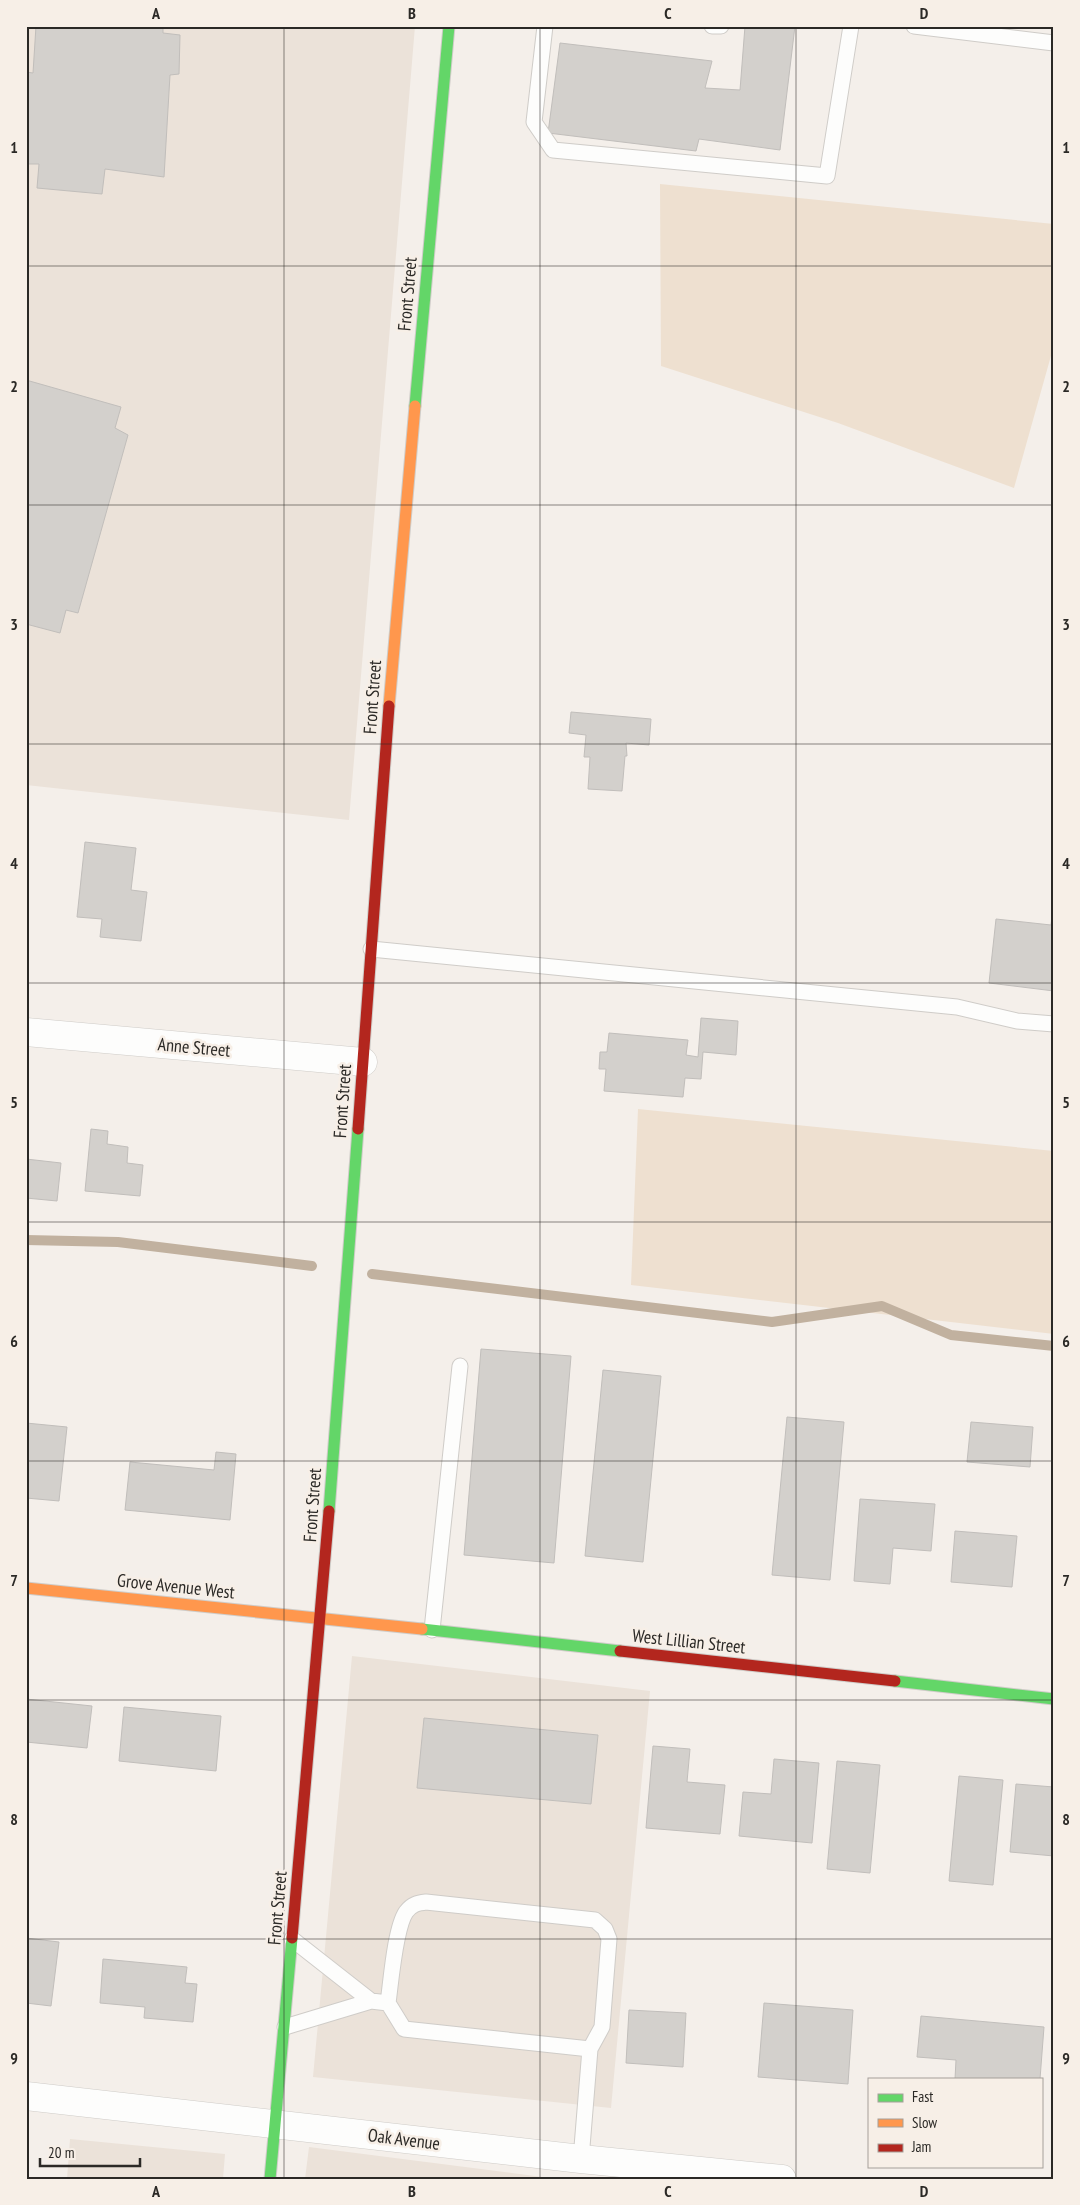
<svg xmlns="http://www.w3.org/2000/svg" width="1080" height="2205" font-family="'PT Sans Narrow',sans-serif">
  <rect width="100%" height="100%" fill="#f4efea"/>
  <path fill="#ebe2d9" d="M26,26h389l-66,794 -323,-35z
    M352,1656l298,35 -39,417 -298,-31z
    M70,2139l155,15 -2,25h-156z
    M309,2147l249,32h-253z"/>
  <path fill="#eee0d0" d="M660,184l394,40v121l-40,143 -176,-65 -177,-57z
    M638,1109l416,42v183l-423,-49z"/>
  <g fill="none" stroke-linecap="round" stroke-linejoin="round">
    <path stroke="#c1b19f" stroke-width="10" d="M26,1240l92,2 194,24
      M372,1274l400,48 110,-16 69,29 103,11"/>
  </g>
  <path fill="#d3d0cc" stroke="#c1bebb" d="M36,26h127v7l17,2 -1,39 -9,1 -6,102 -59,-8 -3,25 -65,-6 2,-24h-13v-92l7,1z
    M745,26h50l-15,124 -81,-11 -3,12 -148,-18 12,-90 152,18 -7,27 35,2z
    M26,380l95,27 -6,21 13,7 -50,178 -12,-3 -6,23 -34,-9z
    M571,712l80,7 -2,26 -23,-2 1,13h-2l-3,35 -34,-2 2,-32h-6l2,-22 -17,-2z
    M85,842l51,6 -5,42 16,2 -6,49 -41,-4 2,-18 -25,-2z
    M1054,902v89l-65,-8 7,-64 55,6z
    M701,1018l37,3 -2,34 -33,-3 -2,27 -16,-1 -2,19 -79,-6 2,-22h-7l1,-17h7l2,-19 79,7 -2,15 12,2z
    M91,1129l17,2 -1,13 21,3 -1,16 16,2 -3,31 -55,-5z
    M26,1159l35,4 -4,38 -31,-3z
    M481,1349l90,7 -17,207 -90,-8z
    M603,1370l58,6 -18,186 -58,-6z
    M787,1417l57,5 -14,158 -58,-5z
    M971,1422l62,5 -3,40 -63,-5z
    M26,1423l41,4 -8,74 -33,-3z
    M216,1452l20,2 -6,66 -105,-10 5,-48 84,8z
    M860,1499l75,5 -4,47 -38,-3 -3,36 -36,-3z
    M955,1531l62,5 -5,51 -61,-5z
    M26,1699l66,7 -5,42 -61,-6z
    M124,1707l97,9 -5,55 -97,-10z
    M424,1718l174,17 -7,69 -174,-16z
    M653,1746l37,3 -3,33 38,3 -5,49 -74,-6z
    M774,1759l45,4 -7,80 -73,-7 4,-44 28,2z
    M837,1761l43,4 -10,108 -43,-4z
    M959,1776l44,4 -10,105 -44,-4z
    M1016,1784l38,3v69l-44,-4z
    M26,1938l33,4 -8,64 -25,-3z
    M103,1959l84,8 -2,16 12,1 -4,38 -49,-4 1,-11 -45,-4z
    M764,2003l89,7 -5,74 -90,-7z
    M629,2010l57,3 -3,54 -57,-4z
    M921,2016l123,11 -4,52h-85l1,-19 -39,-3z"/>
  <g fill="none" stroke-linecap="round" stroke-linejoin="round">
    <defs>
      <path id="lane" d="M545,26l-11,96 19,28 274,26 24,-150
        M712,26h9
        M914,26l140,17
        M371,949l586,58 60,14 37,3
        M432,1630l28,-264
        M371,2001l17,2 16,26 186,20 -9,110
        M388,2003c3,-21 7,-75 18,-91 6,-8 12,-9 20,-10l169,18 10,9 4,10 -7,88 -12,22
        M285,2027l86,-26 -79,-62"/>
      <path id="street" d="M26,1032l337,30
        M26,2096l555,63 201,20"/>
      <path id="fast" d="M415,406l34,-380
        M329,1511l29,-382
        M422,1629l198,22
        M895,1681l159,18
        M270,2179l22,-241"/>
      <path id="slow" d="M389,706l26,-300
        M26,1588l396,41"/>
      <path id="jam" d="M358,1129l31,-423
        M620,1651l275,30
        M292,1938l37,-427"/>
    </defs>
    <use href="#lane" stroke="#cfccc8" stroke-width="17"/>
    <use href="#street" stroke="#cfccc8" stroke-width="29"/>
    <use href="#fast" stroke="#cfccc8" stroke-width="13"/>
    <use href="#slow" stroke="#cfccc8" stroke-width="13"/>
    <use href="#jam" stroke="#cfccc8" stroke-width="13"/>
    <use href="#lane" stroke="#fdfdfc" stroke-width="15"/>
    <use href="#street" stroke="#fdfdfc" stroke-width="28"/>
    <use href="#fast" stroke="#63d668" stroke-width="11"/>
    <use href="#slow" stroke="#ff974d" stroke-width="11"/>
    <use href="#jam" stroke="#b3261e" stroke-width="11"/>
  </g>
  <path fill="none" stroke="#2b2926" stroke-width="1" stroke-opacity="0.55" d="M284,26v2153M540,26v2153M796,26v2153M26,266h1028M26,505h1028M26,744h1028M26,983h1028M26,1222h1028M26,1461h1028M26,1700h1028M26,1939h1028"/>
  <g text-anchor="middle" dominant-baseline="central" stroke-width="5" stroke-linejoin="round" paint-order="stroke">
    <g font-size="18" fill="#2b2926" stroke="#f7efe7">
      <text transform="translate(407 294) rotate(-85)">Front Street</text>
      <text transform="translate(372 697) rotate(-86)">Front Street</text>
      <text transform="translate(194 1047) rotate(5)">Anne Street</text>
      <text transform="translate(342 1101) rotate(-86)">Front Street</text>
      <text transform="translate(312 1505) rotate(-86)">Front Street</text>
      <text transform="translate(176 1586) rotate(6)">Grove Avenue West</text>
      <text transform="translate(689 1641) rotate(6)">West Lillian Street</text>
      <text transform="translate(277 1908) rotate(-85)">Front Street</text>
      <text transform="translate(404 2139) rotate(7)">Oak Avenue</text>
    </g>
  </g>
  <rect width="1080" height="2205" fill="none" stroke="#f7efe7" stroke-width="55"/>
  <rect x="868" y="2078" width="175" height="90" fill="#f7efe7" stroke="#a5a09a"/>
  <rect x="878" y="2094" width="25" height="8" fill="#63d668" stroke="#a5a09a"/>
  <text x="912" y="2102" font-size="15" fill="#2b2926">Fast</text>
  <rect x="878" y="2119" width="25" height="8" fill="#ff974d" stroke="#a5a09a"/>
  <text x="912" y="2128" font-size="15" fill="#2b2926">Slow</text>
  <rect x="878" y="2144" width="25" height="8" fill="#b3261e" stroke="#a5a09a"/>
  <text x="912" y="2152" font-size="15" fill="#2b2926">Jam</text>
  <path d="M40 2158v8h100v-8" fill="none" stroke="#2b2926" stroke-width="2.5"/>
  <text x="48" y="2158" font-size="15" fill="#2b2926" stroke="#f7efe7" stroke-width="4" paint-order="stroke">20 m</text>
  <rect x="28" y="28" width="1024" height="2150" fill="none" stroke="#2b2926" stroke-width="2"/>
  <g font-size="16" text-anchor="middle" font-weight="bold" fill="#2b2926">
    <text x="156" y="19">A</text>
    <text x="412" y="19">B</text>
    <text x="668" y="19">C</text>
    <text x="924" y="19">D</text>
    <text x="14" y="153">1</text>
    <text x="1066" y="153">1</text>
    <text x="14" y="392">2</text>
    <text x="1066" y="392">2</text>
    <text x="14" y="630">3</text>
    <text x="1066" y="630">3</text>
    <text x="14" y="869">4</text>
    <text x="1066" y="869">4</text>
    <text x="14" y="1108">5</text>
    <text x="1066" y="1108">5</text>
    <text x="14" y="1347">6</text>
    <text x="1066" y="1347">6</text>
    <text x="14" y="1586">7</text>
    <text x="1066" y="1586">7</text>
    <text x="14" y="1825">8</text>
    <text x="1066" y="1825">8</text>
    <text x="14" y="2064">9</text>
    <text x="1066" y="2064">9</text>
    <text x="156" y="2197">A</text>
    <text x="412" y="2197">B</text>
    <text x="668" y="2197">C</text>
    <text x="924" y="2197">D</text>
  </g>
</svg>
